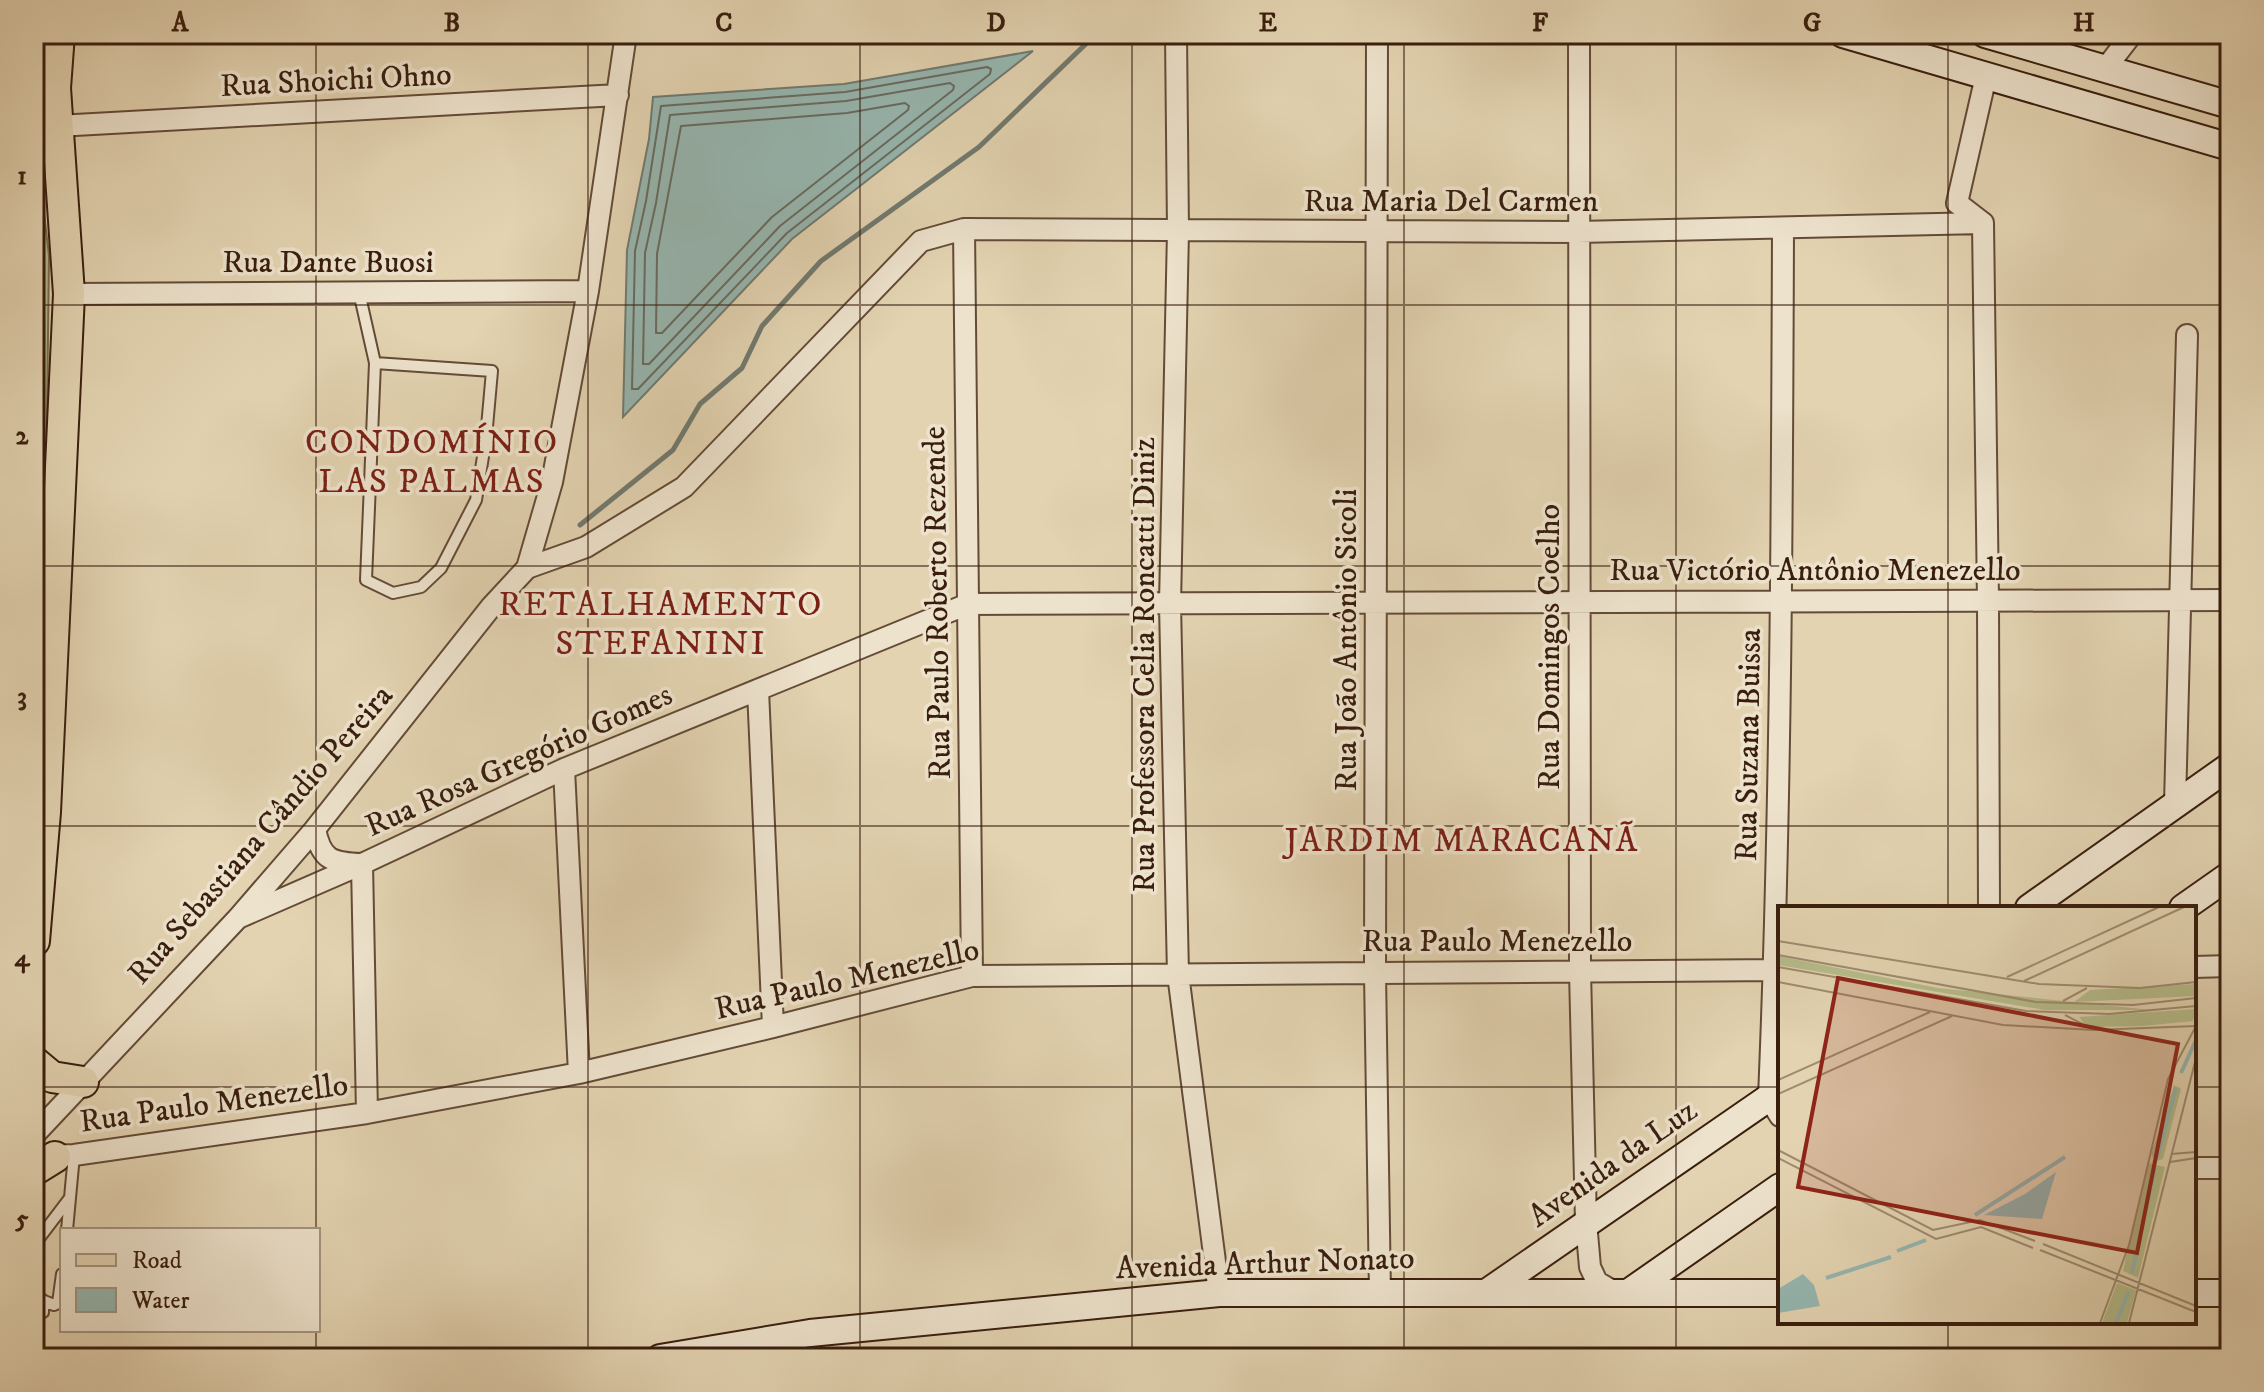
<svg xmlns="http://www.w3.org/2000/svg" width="2264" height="1392" font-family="'IM FELL DW Pica',serif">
  <rect width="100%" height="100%" fill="#e3d3b1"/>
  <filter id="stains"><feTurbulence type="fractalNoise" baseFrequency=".0025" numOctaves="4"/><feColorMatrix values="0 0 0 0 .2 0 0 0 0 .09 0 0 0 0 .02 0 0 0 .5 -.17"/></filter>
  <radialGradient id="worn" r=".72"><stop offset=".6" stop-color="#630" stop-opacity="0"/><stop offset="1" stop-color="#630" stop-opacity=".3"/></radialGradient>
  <path fill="#b5bc8a" stroke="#776d4c" stroke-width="2" d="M34,126l15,130 -3,238 -5,97 -7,-3z"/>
  <path fill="#96b7b1" stroke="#717a70" stroke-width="2" d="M1033,51l-241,188 -169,178 4,-167 22,-111 4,-42 191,-13z"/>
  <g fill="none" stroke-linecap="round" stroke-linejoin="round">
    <path stroke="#686a60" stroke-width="2" d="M987,67l4,2 -1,5 -203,159 -149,156h-6l3,-138 11,-50 15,-95 184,-14z
      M950,83l4,3 -1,4 -173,136 -131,138h-6l2,-111 11,-50 14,-88 176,-14z
      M905,103l4,3 -1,4 -136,107 -110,116h-6l1,-79 24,-128 166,-13z"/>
    <path stroke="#717a70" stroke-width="5" d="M580,525l93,-75 27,-46 42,-36 20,-42 59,-65 158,-114 113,-109"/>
    <defs>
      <path id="lane" d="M359,292l16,71 -9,217 27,13 28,-6 20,-19 35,-68 10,-62 6,-67 -117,-8
        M67,1230l7,-75
        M34,1245l35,-46
        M34,1297l20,8 4,-2 4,-29
        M34,1314l9,-2v-12"/>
      <path id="street" d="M1176,34l2,197 -8,373 8,370 41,319
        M1377,34l-2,939 5,321
        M1579,34l1,937 6,251 4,45 7,15 19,11
        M2105,69l27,-35
        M1986,76l-29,127 26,20 5,378 1,307
        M57,126l561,-31
        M964,229l8,747
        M69,294l519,-3
        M527,568l59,-21 98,-60 237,-246 43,-12 614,3 405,-9
        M758,690l15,337
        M564,769l15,304
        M2175,804l12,-469
        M315,829c6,31 17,34 47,35
        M362,864l5,249
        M238,918l124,-54 202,-95 404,-165 1262,-4
        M2194,967l36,-1
        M1780,1116l-11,-18c12,-290 13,-579 14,-869
        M34,1135l204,-217 77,-89 176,-222 36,-39 25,-86 36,-191 38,-257
        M43,1156l31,-1 293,-42 212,-40 194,-46 199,-51 808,-6
        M2194,1168h36"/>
      <path id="secondary" d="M1843,34l387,113
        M1985,34l245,71
        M2029,908l201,-142
        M2183,908l47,-33
        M1486,1293l294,-203
        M1628,1293l152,-106
        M2194,1293h36
        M660,1358l150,-25 409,-40h561"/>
      <path id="primary" d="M34,941l11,-129 24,-518 -14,-206 4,-54
        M34,1062l18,15 31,5
        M34,1170l21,-13"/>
    </defs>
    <use href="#lane" stroke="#644b37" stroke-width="14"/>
    <use href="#street" stroke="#644b37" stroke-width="24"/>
    <use href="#secondary" stroke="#391e0e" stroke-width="30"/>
    <use href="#primary" stroke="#391e0e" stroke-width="34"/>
    <use href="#lane" stroke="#ede2cc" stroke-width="10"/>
    <use href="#street" stroke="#ede2cc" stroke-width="20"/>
    <use href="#secondary" stroke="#ede2cc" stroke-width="26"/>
    <use href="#primary" stroke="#e3d3b1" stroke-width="30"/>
  </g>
  <path fill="none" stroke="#391e0e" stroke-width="2" stroke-opacity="0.55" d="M316,34v1196M588,34v1324M860,34v1324M1132,34v1324M1404,34v1324M1676,34v1324M1948,34v874M34,305h2196M34,566h2196M34,826h2196M34,1087h1746M2194,1087h36M1948,1322v36M316,1330v28"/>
  <g text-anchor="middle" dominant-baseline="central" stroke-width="7" stroke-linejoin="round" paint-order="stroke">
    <g font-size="32" fill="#391e0e" stroke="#ede2cc">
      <text transform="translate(336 81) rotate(-3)">Rua Shoichi Ohno</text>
      <text x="1451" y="202">Rua Maria Del Carmen</text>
      <text x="328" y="263">Rua Dante Buosi</text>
      <text x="1815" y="571">Rua Victório Antônio Menezello</text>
      <text transform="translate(938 603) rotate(-91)">Rua Paulo Roberto Rezende</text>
      <text transform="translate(1347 640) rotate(-90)">Rua João Antônio Sicoli</text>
      <text transform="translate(1550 647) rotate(-90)">Rua Domingos Coelho</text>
      <text transform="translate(1145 665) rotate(-90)">Rua Professora Celia Roncatti Diniz</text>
      <text transform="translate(1749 745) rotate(-89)">Rua Suzana Buissa</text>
      <text transform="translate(519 761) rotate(-24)">Rua Rosa Gregório Gomes</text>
      <text transform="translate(261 835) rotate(-49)">Rua Sebastiana Cândio Pereira</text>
      <text x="1497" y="942">Rua Paulo Menezello</text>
      <text transform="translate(847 980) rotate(-13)">Rua Paulo Menezello</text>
      <text transform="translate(214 1104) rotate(-8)">Rua Paulo Menezello</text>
      <text transform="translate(1613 1164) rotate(-35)">Avenida da Luz</text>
      <text transform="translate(1265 1264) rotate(-2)">Avenida Arthur Nonato</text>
    </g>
    <g font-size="34" letter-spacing="2" fill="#7a1f14" stroke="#ede2cc">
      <text x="432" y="443">CONDOMÍNIO<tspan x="432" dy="39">LAS PALMAS</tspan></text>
      <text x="661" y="605">RETALHAMENTO<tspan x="661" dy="39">STEFANINI</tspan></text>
      <text x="1462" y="841">JARDIM MARACANÃ</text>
    </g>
  </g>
  <g transform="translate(1778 906)">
    <rect width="418" height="418" fill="#e3d3b1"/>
    <path d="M0,50l160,32 214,22h-107l-267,-45zM418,78v12l-122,6 16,-12zM418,103l-3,12 -51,5 -55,1 -8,-10zM396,179l7,4 -18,70 -6,2 -6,-6zM370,257l17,4 -27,111 -15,-7zM339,377l19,7 -9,33h-25z" fill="#b5bc8a"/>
    <path d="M278,266l-14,47 -58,-4 41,-21zM25,368l11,11 6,21 -42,7v-24z" fill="#96b7b1"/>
    <path fill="none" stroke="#96b7b1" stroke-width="4" d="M403,167l15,-33M379,252l19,-70M197,309l90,-58M119,345l29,-11M354,367l23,-105M48,372l65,-21M338,417l13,-32"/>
    <path fill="none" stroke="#9f8b70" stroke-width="2" d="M0,35l261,43 101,4 56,-6M0,49l258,47 97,3 63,-7M0,61l248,44 83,3 87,-8M229,71l152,-70M246,75l160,-74M0,76l225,43 91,5 102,-4M285,95l24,-13M287,109l29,15M0,174l152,-68M0,188l174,-78M0,244l155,80 47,-10 55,21M393,248l25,-2M0,252l158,81 45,-12 52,21M392,256l26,-4M265,338l153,62M262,344l156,62M322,417l29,-78 39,-166 28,-53M351,417l67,-265"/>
    <path fill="#8f2418" fill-opacity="0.15" stroke="#8f2418" stroke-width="4" d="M60,72l340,66 -41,209 -339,-66z"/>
    <rect width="418" height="418" fill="none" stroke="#391e0e" stroke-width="4"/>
  </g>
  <rect width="2264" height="1392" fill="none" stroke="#e3d3b1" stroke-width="88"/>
  <rect x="60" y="1228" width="260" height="104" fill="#ede2cc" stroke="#a59480" stroke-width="2"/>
  <rect x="76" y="1254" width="40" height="12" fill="#e3d3b1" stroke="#a59480" stroke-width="2"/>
  <text x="132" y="1268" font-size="24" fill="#391e0e">Road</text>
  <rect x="76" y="1288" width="40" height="24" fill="#96b7b1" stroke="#a59480" stroke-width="2"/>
  <text x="132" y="1308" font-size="24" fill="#391e0e">Water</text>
  <rect x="44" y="44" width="2176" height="1304" fill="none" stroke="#391e0e" stroke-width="3"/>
  <g font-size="26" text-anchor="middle" font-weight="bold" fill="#391e0e">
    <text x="180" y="31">A</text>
    <text x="452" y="31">B</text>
    <text x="724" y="31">C</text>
    <text x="996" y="31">D</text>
    <text x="1268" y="31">E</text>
    <text x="1540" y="31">F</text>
    <text x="1812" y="31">G</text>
    <text x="2084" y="31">H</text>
    <text x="22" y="184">1</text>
    <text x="22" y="444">2</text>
    <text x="22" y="705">3</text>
    <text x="22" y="966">4</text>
    <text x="22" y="1227">5</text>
  </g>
  <rect width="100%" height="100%" filter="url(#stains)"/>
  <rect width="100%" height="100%" fill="url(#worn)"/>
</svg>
